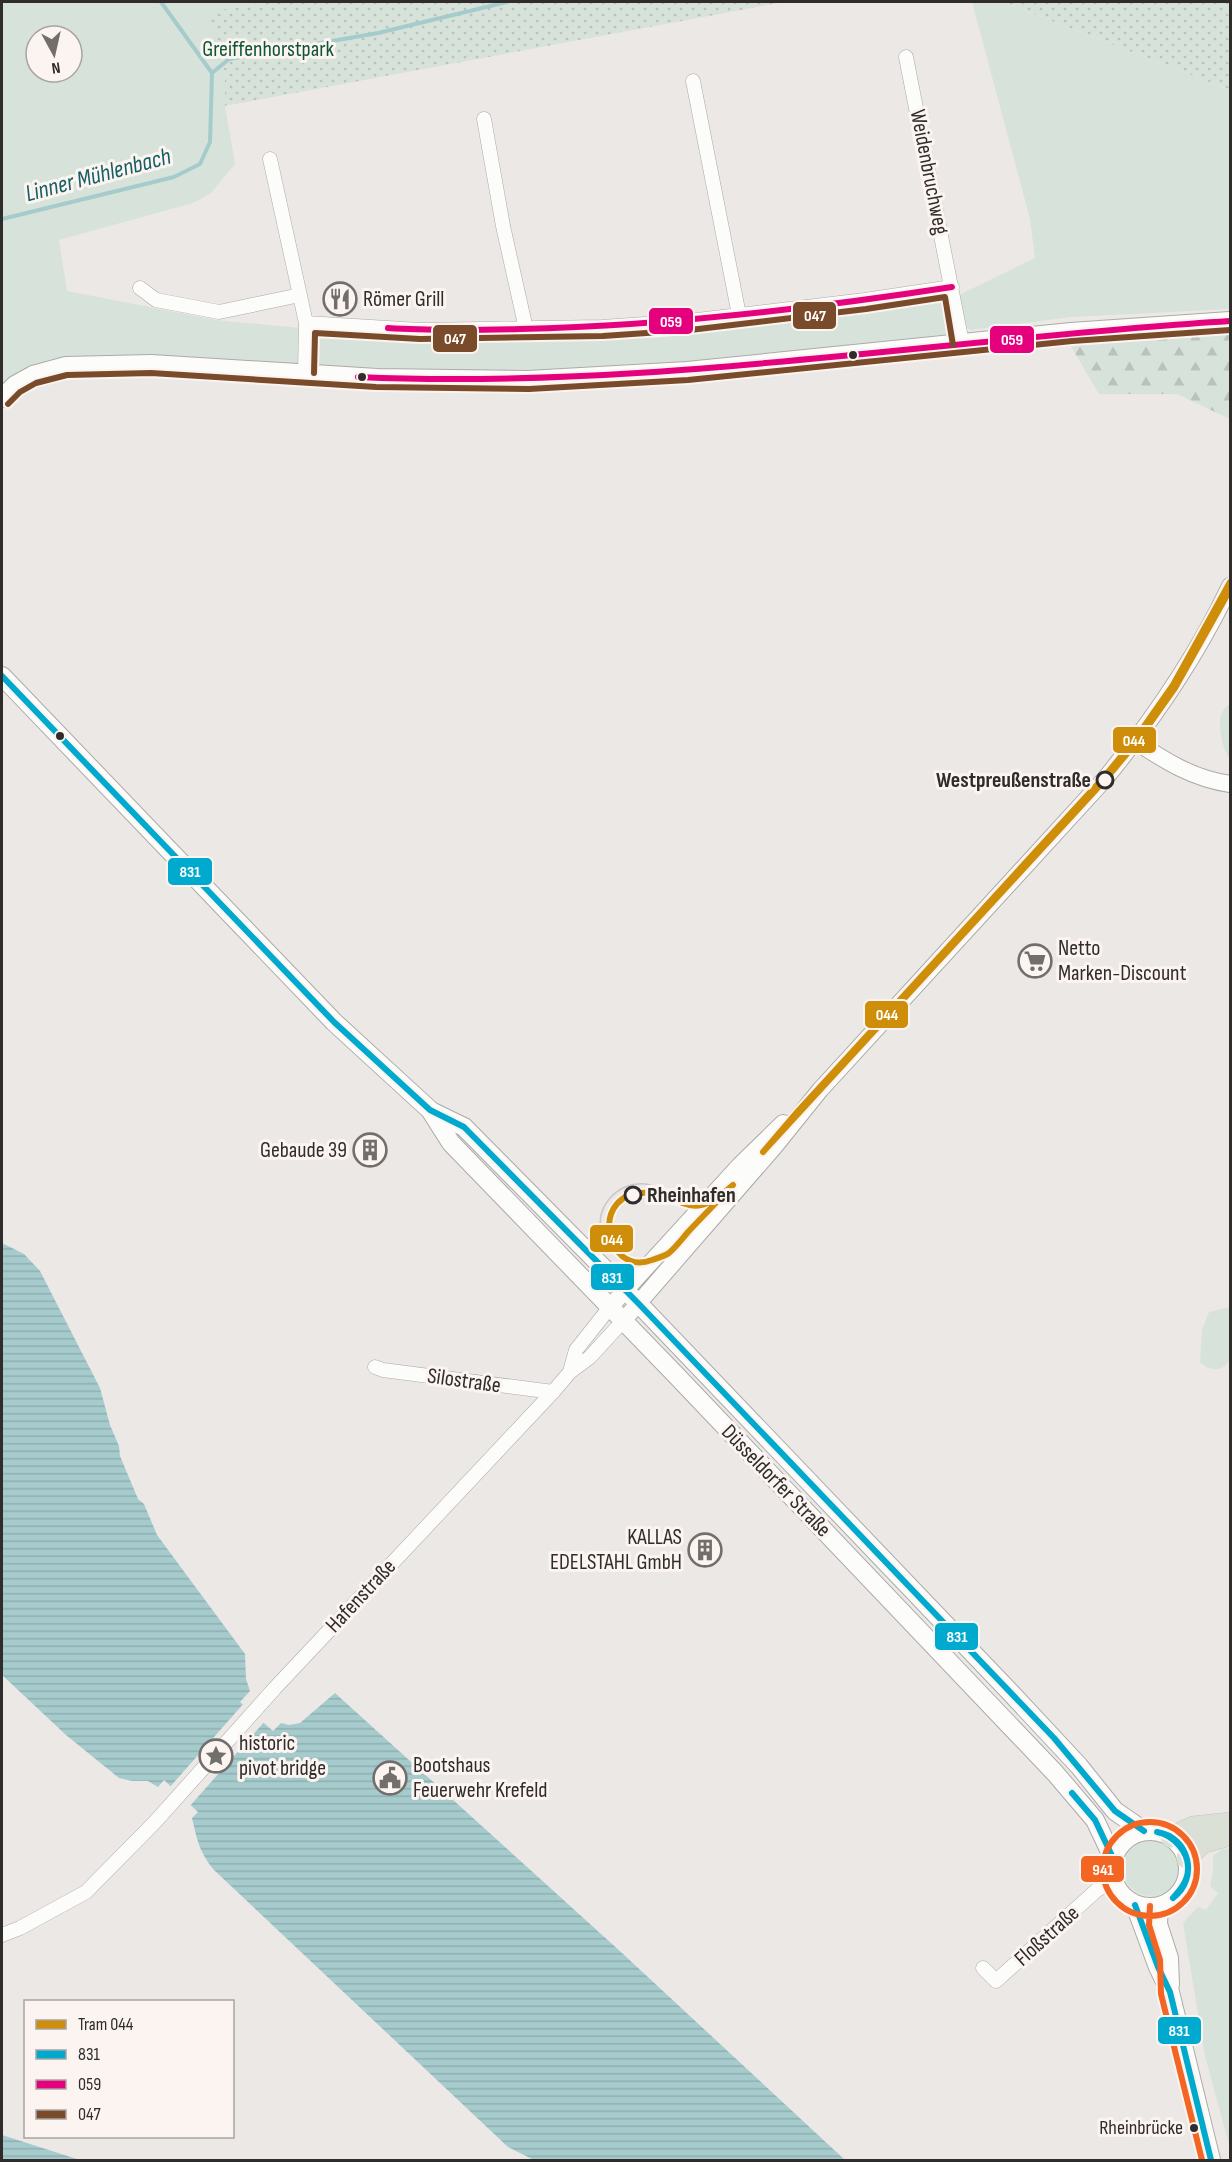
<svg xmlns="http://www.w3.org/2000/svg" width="1232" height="2162" font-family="'Sofia Sans Condensed',sans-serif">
  <defs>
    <pattern id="forest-firs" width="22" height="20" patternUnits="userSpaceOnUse" patternTransform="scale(1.5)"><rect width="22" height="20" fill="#d7e3da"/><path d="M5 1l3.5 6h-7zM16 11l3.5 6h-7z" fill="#b9c3bb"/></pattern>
    <pattern id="park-dots" width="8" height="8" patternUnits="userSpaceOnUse" patternTransform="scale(1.5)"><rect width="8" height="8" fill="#d7e3da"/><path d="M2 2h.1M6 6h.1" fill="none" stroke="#b9c3bb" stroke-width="1.8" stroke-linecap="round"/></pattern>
    <pattern id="water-rules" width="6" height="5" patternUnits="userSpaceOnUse" patternTransform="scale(1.5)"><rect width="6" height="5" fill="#a6cbcd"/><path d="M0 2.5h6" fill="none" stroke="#8faeb0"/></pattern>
  </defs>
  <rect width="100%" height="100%" fill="#ebe8e6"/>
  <path fill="#d7e3da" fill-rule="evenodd" d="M2,2h265l-57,11 15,60v33l10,58 -24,29 -18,10 -134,37 8,51 149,29 200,19h112l162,-10 180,-19 59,-10h7l7,3 92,-45 -5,-39 -58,-217h31l227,88v219l-158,8 -102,13 -20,-20c2,11 5,19 -6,27l-258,28 -223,9 -341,-17 -120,30zM36,36h36v36h-36z
    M1230,703v55c-8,-7 -12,-33 -9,-43 2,-6 5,-8 9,-12z
    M1230,1307v53c-8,12 -20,12 -30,2l2,-32 7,-18z
    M1122 1867a29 29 0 1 1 58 0a29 29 0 1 1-58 0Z
    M1230,1848v300l-25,-92 -22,-133 15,-16 8,3 12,-17 -8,-7 3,-14v-16l9,-7z"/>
  <path fill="url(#forest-firs)" d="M1211,332l19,2v85l-53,-25h-78l-29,-49 66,-8z"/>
  <path fill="url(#park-dots)" d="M267,2h517l-559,104v-33l-16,-61z
    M1003,2h227v88z"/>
  <path fill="url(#water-rules)" d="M2,1243l22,11 16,17 60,117 10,37 9,21 1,10 18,43 6,5 13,31 88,119 1,25 4,12 -10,11 33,29 8,-8 8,2 11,-2 35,-30 287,260 223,207h-311l-26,-13 -294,-277c-14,-17 -17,-30 -22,-52l6,-6 -34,-32 -6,7 -10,-6h-16l-13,-3 -53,-43 -64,-60z
    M2,2135l78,25h-78z"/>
  <path fill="#ebe8e6" d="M245,1702l20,19 -76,86 -20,-19z"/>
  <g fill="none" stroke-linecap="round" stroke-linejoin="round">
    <path stroke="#a6cbcd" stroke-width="4" d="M161,2l51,71
      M2,219l172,-42 26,-13 10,-22 2,-69 17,-14 149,-26 129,-31"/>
    <defs>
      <path id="minor" d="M906,57l56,286
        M693,81l46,234
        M484,119l19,107 23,103
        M270,159l36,164 -1,50
        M140,288l16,12 63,12 81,-17
        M306,323l114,7 182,-3 87,-6 176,-21 87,-13
        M375,1367l8,3 170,22
        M570,1372l6,-22 34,-43
        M2,1935l18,-7 66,-36 69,-70 120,-134 277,-295 18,-21 20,-15 33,-36
        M983,1968l13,13 102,-92 16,-6"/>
      <path id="tertiary" d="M1135,741c30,20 59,38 95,43
        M610,1307l130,-142 43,-42
        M623,1321l152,-175 45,-56 284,-310c49,-60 93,-124 126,-194"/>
      <path id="secondary" d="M2,398l13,-13 18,-10 33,-9 85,-2 226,14 151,2 159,-9 384,-39 159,-11
        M2,676l332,346 96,88 21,33 223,230 381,400 40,47 18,38
        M431,1111l33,16 175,177 371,388 69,74 36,45 29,20
        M1112 1869a38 38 0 1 1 76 0a38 38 0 1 1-76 0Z
        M1135,1905l23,62 12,25 41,168
        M1159,1906l-1,18 11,34 1,27"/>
      <path id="primary" d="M1171,1837l22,-10 37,-4
        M1187,1858l15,-15 28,-8"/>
    </defs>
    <use href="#minor" stroke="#acaaa8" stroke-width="15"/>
    <use href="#tertiary" stroke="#acaaa8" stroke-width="18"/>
    <use href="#secondary" stroke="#acaaa8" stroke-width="20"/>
    <use href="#primary" stroke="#c6c5c4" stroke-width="22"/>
    <use href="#minor" stroke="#fcfcfb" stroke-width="14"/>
    <use href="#tertiary" stroke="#fcfcfb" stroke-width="16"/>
    <use href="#secondary" stroke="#fcfcfb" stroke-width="18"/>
    <use href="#primary" stroke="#dbe0d6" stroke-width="21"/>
    <path stroke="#c8c7c7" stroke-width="1.5" d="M620,1255c-6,-5 -12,-10 -16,-17 -14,-27 13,-58 42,-54 14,3 24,13 36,20"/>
    <defs>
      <path id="bus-1" d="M2,676l332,346 96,88 34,17 175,177 415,434 61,73 29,20
        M1072,1793l23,27 18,38
        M1157,1832c33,5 42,47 16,66
        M1157,1832c16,3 32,20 31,37 0,12 -8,21 -15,29
        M1135,1905l23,62 12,25 41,168"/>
      <path id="bus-2" d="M388,328c44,3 88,2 132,1 145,-3 289,-20 432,-42
        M358,377c292,13 581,-38 872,-56"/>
      <path id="bus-3" d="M314,373l1,-40 105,6 183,-3 87,-6 176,-21 79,-12 8,48
        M8,404l12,-12 16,-9 31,-8 84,-2 225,14 153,2 159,-9 384,-39 158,-11"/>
      <path id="bus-4" d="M1103 1869a47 47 0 1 1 94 0a47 47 0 1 1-94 0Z
        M1150,1906l-1,19 11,35 1,34 41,166"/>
    </defs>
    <use href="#bus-1" stroke="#fbf4f0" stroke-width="10"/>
    <use href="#bus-2" stroke="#fbf4f0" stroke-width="10"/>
    <use href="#bus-3" stroke="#fbf4f0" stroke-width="10"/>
    <use href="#bus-4" stroke="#fbf4f0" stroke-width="10"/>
    <use href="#bus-1" stroke="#00a9ce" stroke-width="6"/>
    <use href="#bus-2" stroke="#e5007d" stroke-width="6"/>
    <use href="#bus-3" stroke="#7a4b2a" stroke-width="6"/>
    <use href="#bus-4" stroke="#f26522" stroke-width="6"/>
    <defs>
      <path id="tram-1" d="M763,1152l35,-41 306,-334 29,-35 40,-57 57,-103
        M763,1152l342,-372 31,-37 39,-55 55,-98
        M733,1185c-15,16 -30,31 -45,47 -6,7 -12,15 -19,21 -4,3 -11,5 -17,7 -49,18 -64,-73 -2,-67 43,9 43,27 83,-8z"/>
    </defs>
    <use href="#tram-1" stroke="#fbf4f0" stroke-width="10"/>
    <use href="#tram-1" stroke="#cf8e09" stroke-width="6"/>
  </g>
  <defs>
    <symbol id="restaurant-ring" viewBox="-11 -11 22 22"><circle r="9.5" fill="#fbf4f0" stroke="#716e6c" stroke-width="1.5"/><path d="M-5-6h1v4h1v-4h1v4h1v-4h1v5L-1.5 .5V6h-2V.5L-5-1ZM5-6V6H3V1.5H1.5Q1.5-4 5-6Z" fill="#716e6c"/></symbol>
    <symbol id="supermarket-ring" viewBox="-11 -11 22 22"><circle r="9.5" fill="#fbf4f0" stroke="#716e6c" stroke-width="1.5"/><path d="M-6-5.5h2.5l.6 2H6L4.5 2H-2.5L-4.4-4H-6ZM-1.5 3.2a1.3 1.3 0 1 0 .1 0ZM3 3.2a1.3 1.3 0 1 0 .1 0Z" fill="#716e6c"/></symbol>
    <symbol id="building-ring" viewBox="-11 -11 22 22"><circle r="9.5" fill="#fbf4f0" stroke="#716e6c" stroke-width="1.5"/><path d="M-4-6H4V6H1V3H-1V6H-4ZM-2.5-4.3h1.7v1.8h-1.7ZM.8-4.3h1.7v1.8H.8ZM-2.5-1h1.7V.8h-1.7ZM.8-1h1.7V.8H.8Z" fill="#716e6c"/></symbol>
    <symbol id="sight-ring" viewBox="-11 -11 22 22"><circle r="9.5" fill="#fbf4f0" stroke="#716e6c" stroke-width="1.5"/><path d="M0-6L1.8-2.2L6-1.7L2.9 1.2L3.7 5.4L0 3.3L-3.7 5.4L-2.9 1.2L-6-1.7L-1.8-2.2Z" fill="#716e6c"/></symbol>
    <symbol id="civic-ring" viewBox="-11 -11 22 22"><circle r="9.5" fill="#fbf4f0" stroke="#716e6c" stroke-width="1.5"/><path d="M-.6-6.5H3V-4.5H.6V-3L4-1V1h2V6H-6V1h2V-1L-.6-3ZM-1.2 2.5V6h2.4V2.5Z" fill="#716e6c"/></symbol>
  </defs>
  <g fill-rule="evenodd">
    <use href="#restaurant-ring" x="321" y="280" width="38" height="38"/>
    <use href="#supermarket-ring" x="1016" y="942" width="38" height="38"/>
    <use href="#building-ring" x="351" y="1131" width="38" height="38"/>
    <use href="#building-ring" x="686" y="1531" width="38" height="38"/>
    <use href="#sight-ring" x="197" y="1737" width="38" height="38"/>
    <use href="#civic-ring" x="371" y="1759" width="38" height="38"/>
  </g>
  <g fill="#2f2c2b" stroke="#fbf4f0" stroke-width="2">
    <circle cx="853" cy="355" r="5"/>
    <circle cx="362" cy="377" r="5"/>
    <circle cx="60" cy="736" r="5"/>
    <circle cx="1194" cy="2128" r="5"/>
  </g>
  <g fill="#fbf4f0" stroke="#2f2c2b" stroke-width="3">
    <circle cx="1105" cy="780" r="8"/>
    <circle cx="633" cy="1195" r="8"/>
  </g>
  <g text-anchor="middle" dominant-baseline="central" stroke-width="6" stroke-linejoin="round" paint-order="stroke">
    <g font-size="20" fill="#2f2c2b" stroke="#fbf4f0" text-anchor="end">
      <text x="1183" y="2128">Rheinbrücke</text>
    </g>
    <g font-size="22" fill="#0e5536" stroke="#fbf4f0">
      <text x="268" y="49">Greiffenhorstpark</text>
    </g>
    <g font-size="22" fill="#2f2c2b" stroke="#fbf4f0">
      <text transform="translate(929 172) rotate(79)">Weidenbruchweg</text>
      <text transform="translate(464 1381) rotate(8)">Silostraße</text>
      <text transform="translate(776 1481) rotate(46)">Düsseldorfer Straße</text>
      <text transform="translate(361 1596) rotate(-47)">Hafenstraße</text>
      <text transform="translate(1047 1936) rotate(-42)">Floßstraße</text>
    </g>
    <g font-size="22" fill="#2f2c2b" stroke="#fbf4f0" text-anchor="start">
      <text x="363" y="299">Römer Grill</text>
      <text x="1058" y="948">Netto<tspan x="1058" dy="25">Marken-Discount</tspan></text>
      <text x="347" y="1150" text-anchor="end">Gebaude 39</text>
      <text x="682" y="1537" text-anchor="end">KALLAS<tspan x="682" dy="25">EDELSTAHL GmbH</tspan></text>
      <text x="239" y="1743">historic<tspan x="239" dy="25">pivot bridge</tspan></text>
      <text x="413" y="1765">Bootshaus<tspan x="413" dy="25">Feuerwehr Krefeld</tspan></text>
    </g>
    <g font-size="22" font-weight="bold" fill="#2f2c2b" stroke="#fbf4f0" text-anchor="end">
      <text x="1091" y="780">Westpreußenstraße</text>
      <text x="647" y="1195" text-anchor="start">Rheinhafen</text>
    </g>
    <g font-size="24" font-style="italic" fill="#155e63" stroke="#fbf4f0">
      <text transform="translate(98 175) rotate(-15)">Linner Mühlenbach</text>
    </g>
  </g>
  <g stroke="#fbf4f0" stroke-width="2">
    <rect x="792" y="301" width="45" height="29" rx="6" fill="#7a4b2a"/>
    <rect x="648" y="307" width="46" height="28" rx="6" fill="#e5007d"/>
    <rect x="432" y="324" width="46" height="29" rx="6" fill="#7a4b2a"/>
    <rect x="989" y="325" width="46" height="29" rx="6" fill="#e5007d"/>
    <rect x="1112" y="726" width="45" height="28" rx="6" fill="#cf8e09"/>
    <rect x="167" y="857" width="46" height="29" rx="6" fill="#00a9ce"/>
    <rect x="864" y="1000" width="45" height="29" rx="6" fill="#cf8e09"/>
    <rect x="589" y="1224" width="45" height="29" rx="6" fill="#cf8e09"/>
    <rect x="590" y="1263" width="45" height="28" rx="6" fill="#00a9ce"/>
    <rect x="934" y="1622" width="45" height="29" rx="6" fill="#00a9ce"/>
    <rect x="1080" y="1855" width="45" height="28" rx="6" fill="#f26522"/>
    <rect x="1157" y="2016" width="45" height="29" rx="6" fill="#00a9ce"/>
  </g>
  <g font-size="16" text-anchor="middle" font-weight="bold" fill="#fff">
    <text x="815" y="321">047</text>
    <text x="671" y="327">059</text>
    <text x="455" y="344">047</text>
    <text x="1012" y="345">059</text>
    <text x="1134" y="746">044</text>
    <text x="190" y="877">831</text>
    <text x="887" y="1020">044</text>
    <text x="612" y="1245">044</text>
    <text x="612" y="1283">831</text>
    <text x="957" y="1642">831</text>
    <text x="1103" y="1875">941</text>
    <text x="1179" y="2036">831</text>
  </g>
  <rect width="1232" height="2162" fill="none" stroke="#2f2c2b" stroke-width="6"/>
  <rect x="24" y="2000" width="210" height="138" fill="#fbf4f0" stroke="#a9a4a1" stroke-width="1.5"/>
  <rect x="36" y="2020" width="30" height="9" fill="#cf8e09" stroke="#a9a4a1" stroke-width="1.5"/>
  <text x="78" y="2030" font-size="18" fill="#2f2c2b">Tram 044</text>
  <rect x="36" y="2050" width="30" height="9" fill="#00a9ce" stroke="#a9a4a1" stroke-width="1.5"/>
  <text x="78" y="2060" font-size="18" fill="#2f2c2b">831</text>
  <rect x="36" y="2080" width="30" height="9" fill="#e5007d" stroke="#a9a4a1" stroke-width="1.5"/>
  <text x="78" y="2090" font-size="18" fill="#2f2c2b">059</text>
  <rect x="36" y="2110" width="30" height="9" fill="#7a4b2a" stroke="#a9a4a1" stroke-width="1.5"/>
  <text x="78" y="2120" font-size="18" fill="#2f2c2b">047</text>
  <g transform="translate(54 54) rotate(172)"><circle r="28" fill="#fbf4f0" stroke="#a9a4a1" stroke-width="1.5"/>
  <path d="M0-4.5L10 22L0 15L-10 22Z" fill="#716e6c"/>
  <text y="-9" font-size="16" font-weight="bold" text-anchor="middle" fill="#2f2c2b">N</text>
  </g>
</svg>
